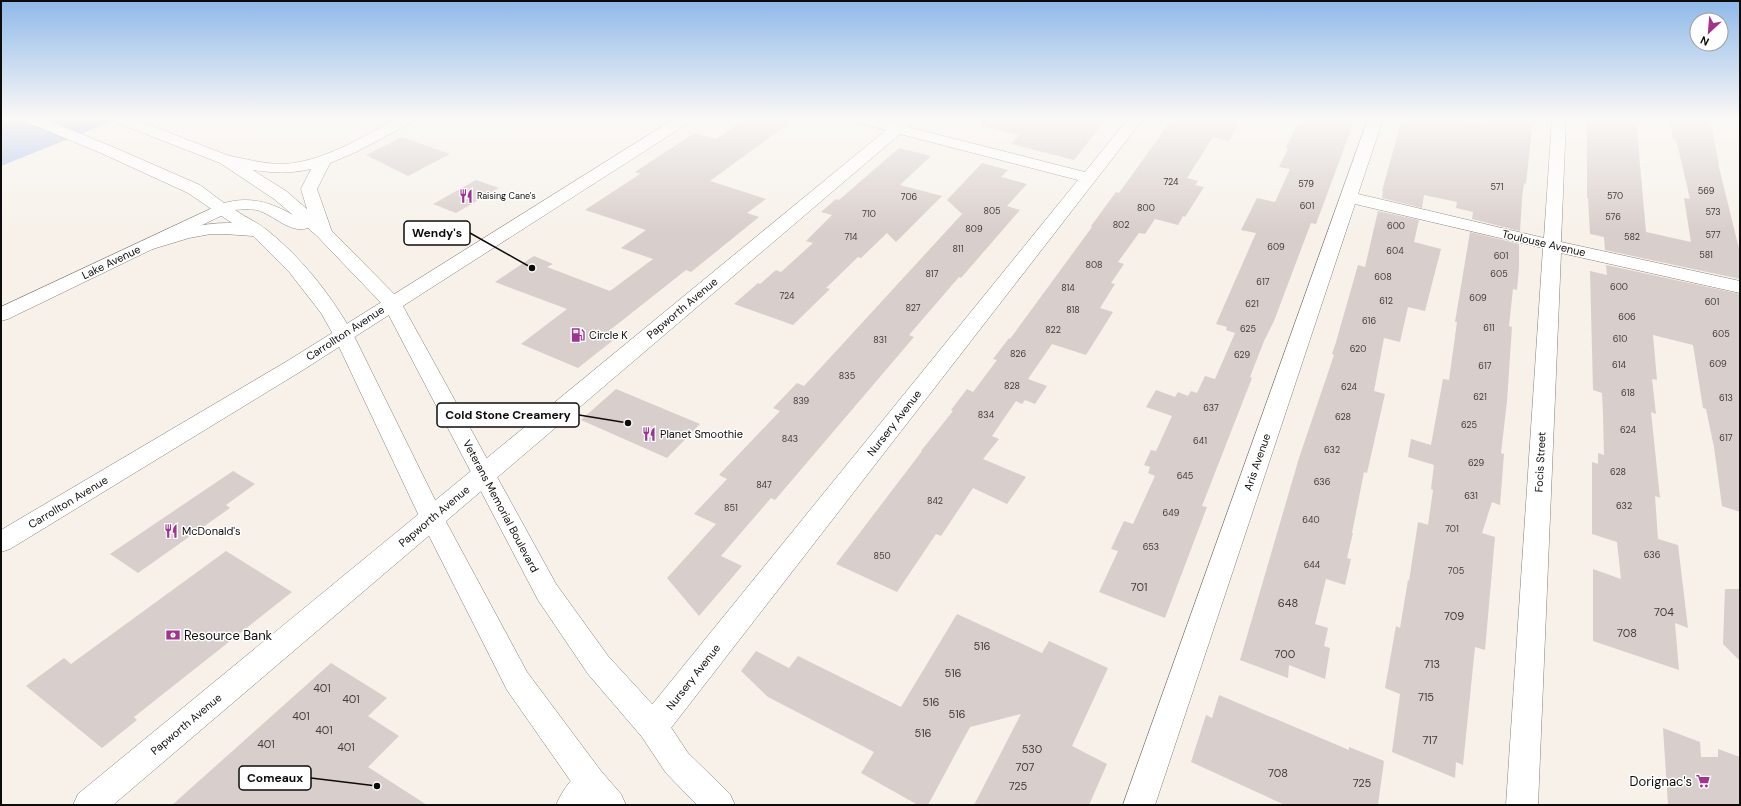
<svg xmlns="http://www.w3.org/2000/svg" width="1741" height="806" font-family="'DM Sans',sans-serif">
  <rect width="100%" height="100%" fill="#f7f1ea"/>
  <path fill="#abc0eb" d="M1,119h117l-117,47z"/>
  <path fill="#d8cecb" d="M745,119h50l-85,62 56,18 -19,14 12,4 -68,55 -5,-2 -81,64 11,4 -38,30 -57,-24 46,-35 -72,-27 39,-26 19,8 -6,3 63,24 43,-32 -32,-11 25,-18 -61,-20 55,-36 -5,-2 59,-39 22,6z
    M983,119h123l-32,41 -63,-16 8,-9 -37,-9z
    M1172,119h52l16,4 -11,18 -16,-4 -26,41 11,3 -3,4 9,2 -19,30 -2,-1 -5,9 -23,-6 -10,15 -6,-1 -21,29 6,2 -13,19 4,1 -15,24 13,4 -27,43 -34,-11 -24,35 19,7 -12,18 -10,-4 -3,4 -6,-3 -24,35 7,3 -16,20 43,18 -19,27 -34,-16 -32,48 -5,-2 -39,58 -61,-28 86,-113h-1l32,-40 -2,-1 16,-21 6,3 24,-32 -4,-1 16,-21 1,1 82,-112 -1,-1 25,-34 3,1z
    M1304,119h51l-39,105 -5,-1 -37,98 -10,20 -14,36 2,1 -50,128 5,1 -42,111 -66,-26 19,-41 -7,-2 13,-28 9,3 22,-48 -7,-3 2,-6 -6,-2 7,-15 5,1 16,-35 -26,-9 10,-17 19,7 3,-5 10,4 3,-5 6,2 8,-17 10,3 20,-46 -9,-3 1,-3 -11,-3 40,-91 -15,-3 16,-32 18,4 15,-33 -11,-2 9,-18 -2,-1 11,-23 4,1z
    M1402,119h57l27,6 1,-6h46l-7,65 -2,-1 -2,16 -2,32 -48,-12 1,-7 -17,-4 1,-6 -33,-7 -2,13 -40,-10 1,-7h-1z
    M1587,119h49l10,113 45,10 -7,-44 6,1 -14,-60 -3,-1 -3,-19h40l9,45 -1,-1 22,90v26l-135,-29 -1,-13 -14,-3 -2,-36h-1z
    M402,137l48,17 -42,22 -42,-21z
    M899,148l32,8 -31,29 42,11 -46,46 -9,-9 -26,25 -3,-1 -32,31 4,1 -37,36 -59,-21 24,-21 2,1 16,-14 5,2 32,-29 -7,-2 26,-26 -11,-3 15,-13 3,1z
    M982,163l26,7 -7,7 26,7 -20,22 13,4 -59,68 -2,-1 -50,58 5,2 -139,163 -4,-2 -50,58 21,10 -43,50 -32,-38 49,-54 -22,-10 33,-35 -8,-4 61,-64 -7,-3 24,-25 7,3 158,-172 -15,-14z
    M476,180l23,8 -43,25 -23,-9z
    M1378,211l41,9 -5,22 27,7 -16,62 -17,-4 -8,35 -16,-4 -10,53 11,3 -18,79 -3,-1 -12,61h1l-6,25 4,1 -6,26 -19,-6 -11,45 13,4 -4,18 6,2 -5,31 -36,-14 -1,13 -48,-18 59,-202 35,-103 -2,-1 4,-12 22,-77 7,2z
    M1470,232l49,12v23l-2,23 -4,-1 -4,37 3,1 -5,74 -6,52 3,1 -4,51 -8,-3 -10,31 13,4 -10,113 -10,-3 -12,118 -7,-3 -1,16 -63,-26 8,-58 -15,-6 11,-62 4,2 8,-48 1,1 9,-59 10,3 5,-35 -2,-1 3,-24 -26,-8 3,-18 20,6 12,-66 6,1 8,-58h-2z
    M1606,265l134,29v218l-18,-6 -8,-59 -8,-38 -3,-1 -10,-63 -40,-10 4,45 -5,-1 4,35 -5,-2 9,86 -5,-2 3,43 20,6 10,83 -13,-5 4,47 -86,-29v-72l28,10 -4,-37 -25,-8v-72l6,2v-11l6,2 -1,-41 -1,-21 -9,-3 -3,-119 17,4z
    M616,389l84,35 -33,34 -86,-38z
    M233,471l22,13 -29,21 4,3 -92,65 -28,-19z
    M226,551l66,41 -158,125 3,3 -35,28 -76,-62 38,-28 7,6z
    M1725,589h15v72l-17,-17z
    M957,614l85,39 7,-12 59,27 -36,78 35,18 -18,41h-115l47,-91 -51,13 -42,78h-10l-57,-32 13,-21 -106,-55 -27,-26 15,-20 33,17 9,-12 103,51z
    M331,663l56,35 -19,18 31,20 -31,31 59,38h-255z
    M1219,695l130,55v-3l35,14 -6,44h-93l-94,-43 15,-47 6,3z
    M1663,728l37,14 1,15h17v-8l22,8v48h-72z"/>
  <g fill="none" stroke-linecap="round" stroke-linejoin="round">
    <defs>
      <path id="minor" d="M396,119h19l-2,3 -57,30 -26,11 -13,26 15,43 -3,4 -6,1 -6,-1 -3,-4 -13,-43 10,-20c-29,7 -56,2 -85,-4l-6,-2 -2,-3 2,-3 6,-2c19,4 38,9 57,9 40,-2 79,-27 113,-45z
        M674,119h18l-2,3 -387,248 -293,179 -9,3v-22l288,-170z
        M854,119h26l14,4 5,-4h16l-7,8 177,45 43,-53h15l-479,618 -11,4 -11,-4 -4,-10 4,-10 436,-537 -178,-46 -787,671h-40l5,-11 808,-664 -30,-8z
        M1368,119h15l-25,75 186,44 8,-119h14l-5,123 179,39v12l-179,-40 -23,552h-32l37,-557 -188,-44 -200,601h-32z
        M590,767l11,4 5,11 -5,11 -9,12h-36c7,-16 18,-32 34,-38z"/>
      <path id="tertiary" d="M221,204l6,1 3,4 -3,4 -219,106 -7,2v-14z"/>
      <path id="primary" d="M24,119h21l68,28 87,38 24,18c26,-7 46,-1 69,12l-19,-16 -54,-36 -105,-41 -2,-3h21l98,38 54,34 43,37 70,71 157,285 52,72 56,61 24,36 42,41 5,11h-38l-31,-32 -24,-36 -54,-63 -50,-74 -154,-294 -67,-70 -9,-8c-18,6 -34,-13 -51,-18 -7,-1 -15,-1 -22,0 10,7 22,12 32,20 35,28 64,65 86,104l91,184 83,154 74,99 20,23 5,11h-37l-10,-12 -72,-103 -87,-172 -87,-184 -12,-21 -31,-40 -37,-37 -29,-2h-13l-22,4 -43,13 -6,-1 -3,-4 3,-4c30,-10 60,-20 92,-19l-44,-30 -87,-40 -75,-31z"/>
    </defs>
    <use href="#minor" stroke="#858079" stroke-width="1"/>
    <use href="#tertiary" stroke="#858079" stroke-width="1"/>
    <use href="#primary" stroke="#858079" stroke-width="1"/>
    <use href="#minor" fill="#fff" fill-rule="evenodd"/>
    <use href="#tertiary" fill="#fff" fill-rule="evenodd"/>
    <use href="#primary" fill="#fff" fill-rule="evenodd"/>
  </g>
  <linearGradient id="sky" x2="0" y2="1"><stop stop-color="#8fb9e9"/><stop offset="0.51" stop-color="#fbf9f6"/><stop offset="1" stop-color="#fbf9f6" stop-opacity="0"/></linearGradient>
  <rect width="1741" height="232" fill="url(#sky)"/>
  <defs>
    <symbol id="restaurant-bare" viewBox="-9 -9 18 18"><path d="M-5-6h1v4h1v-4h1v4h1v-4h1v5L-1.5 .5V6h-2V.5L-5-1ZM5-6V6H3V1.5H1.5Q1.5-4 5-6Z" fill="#a2328f" stroke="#fff" stroke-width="2.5" paint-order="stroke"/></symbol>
    <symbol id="fuel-bare" viewBox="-9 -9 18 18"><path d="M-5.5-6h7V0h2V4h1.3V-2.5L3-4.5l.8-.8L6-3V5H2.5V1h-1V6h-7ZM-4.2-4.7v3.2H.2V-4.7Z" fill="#a2328f" stroke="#fff" stroke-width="2.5" paint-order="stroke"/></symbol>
    <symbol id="bank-bare" viewBox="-9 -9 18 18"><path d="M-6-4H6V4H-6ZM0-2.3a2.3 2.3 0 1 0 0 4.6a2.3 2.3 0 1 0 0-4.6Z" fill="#a2328f" stroke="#fff" stroke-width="2.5" paint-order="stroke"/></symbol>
    <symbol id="supermarket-bare" viewBox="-9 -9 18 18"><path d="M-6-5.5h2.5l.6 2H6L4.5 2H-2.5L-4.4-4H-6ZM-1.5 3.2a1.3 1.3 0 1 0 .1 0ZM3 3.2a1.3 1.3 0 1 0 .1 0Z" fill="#a2328f" stroke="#fff" stroke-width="2.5" paint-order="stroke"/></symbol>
  </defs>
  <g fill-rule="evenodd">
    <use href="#restaurant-bare" x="456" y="186" width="20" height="20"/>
    <use href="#fuel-bare" x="568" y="325" width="20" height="20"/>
    <use href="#restaurant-bare" x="639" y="424" width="20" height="20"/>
    <use href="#restaurant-bare" x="161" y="521" width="20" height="20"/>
    <use href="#bank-bare" x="163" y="625" width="20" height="20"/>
    <use href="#supermarket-bare" x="1693" y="771" width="20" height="20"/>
  </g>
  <g text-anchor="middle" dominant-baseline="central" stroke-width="3" stroke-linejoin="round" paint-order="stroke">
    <g font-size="9" fill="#403c3a">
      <text x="1171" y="182">724</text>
      <text x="1306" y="184">579</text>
      <text x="1497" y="187">571</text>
      <text x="1706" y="191">569</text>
      <text x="1615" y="196">570</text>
      <text x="909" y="197">706</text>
      <text x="1307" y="206">601</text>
      <text x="1146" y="208">800</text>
      <text x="992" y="211">805</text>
      <text x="1713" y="212">573</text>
      <text x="869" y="214">710</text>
      <text x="1613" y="217">576</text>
      <text x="1121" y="225">802</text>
      <text x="1396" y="226">600</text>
      <text x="974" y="229">809</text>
      <text x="1713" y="235">577</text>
      <text x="851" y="237">714</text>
      <text x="1632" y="237">582</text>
      <text x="1276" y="247">609</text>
      <text x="958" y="249">811</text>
      <text x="1395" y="251">604</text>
      <text x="1706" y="255">581</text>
      <text x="1501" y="256">601</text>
      <text x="1094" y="265">808</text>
      <text x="932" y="274">817</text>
      <text x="1499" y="274">605</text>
      <text x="1383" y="277">608</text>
      <text x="1263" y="282">617</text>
      <text x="1619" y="287">600</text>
      <text x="1068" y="288">814</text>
      <text x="787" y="296">724</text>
      <text x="1478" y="298">609</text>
      <text x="1386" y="301">612</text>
      <text x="1712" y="302">601</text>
      <text x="1252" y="304">621</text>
      <text x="913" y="308">827</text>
      <text x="1073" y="310">818</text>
      <text x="1627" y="317">606</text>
      <text x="1369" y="321">616</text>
      <text x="1489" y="328">611</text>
      <text x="1248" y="329">625</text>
      <text x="1053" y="330">822</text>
      <text x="1721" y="334">605</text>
      <text x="1620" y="339">610</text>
      <text x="880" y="340">831</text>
      <text x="1358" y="349">620</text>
      <text x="1018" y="354">826</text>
      <text x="1242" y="355">629</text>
      <text x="1718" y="364">609</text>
      <text x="1619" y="365">614</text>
      <text x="1485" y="366">617</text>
      <text x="847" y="376">835</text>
      <text x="1012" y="386">828</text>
      <text x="1349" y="387">624</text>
      <text x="1628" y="393">618</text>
      <text x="1480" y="397">621</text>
      <text x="1726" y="398">613</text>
      <text x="801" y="401">839</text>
      <text x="1211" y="408">637</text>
      <text x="986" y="415">834</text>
      <text x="1343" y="417">628</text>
      <text x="1469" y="425">625</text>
      <text x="1628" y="430">624</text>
      <text x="1726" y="438">617</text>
      <text x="790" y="439">843</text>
      <text x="1200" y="441">641</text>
      <text x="1332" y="450">632</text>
      <text x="1476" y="463">629</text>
      <text x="1618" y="472">628</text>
      <text x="1185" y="476">645</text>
      <text x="1322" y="482">636</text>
      <text x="764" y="485">847</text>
      <text x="1471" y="496">631</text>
      <text x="935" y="501">842</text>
      <text x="1624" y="506">632</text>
      <text x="731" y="508">851</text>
      <text x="1171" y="513">649</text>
      <text x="1311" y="520">640</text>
      <text x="1452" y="529">701</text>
      <text x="1151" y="547">653</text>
      <text x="1652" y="555">636</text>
      <text x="882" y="556">850</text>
      <text x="1312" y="565">644</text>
      <text x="1456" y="571">705</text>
    </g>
    <g font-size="9" fill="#0e0c0a" stroke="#fff" text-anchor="start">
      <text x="477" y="196">Raising Cane's</text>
    </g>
    <g font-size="11" fill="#0e0c0a" stroke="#fff">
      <text transform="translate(1544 243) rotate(13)">Toulouse Avenue</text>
      <text transform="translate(111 262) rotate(-26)">Lake Avenue</text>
      <text transform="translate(682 308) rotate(-40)">Papworth Avenue</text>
      <text transform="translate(345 333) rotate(-33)">Carrollton Avenue</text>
      <text transform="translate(894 423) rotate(-52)">Nursery Avenue</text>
      <text transform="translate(1257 462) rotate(-71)">Aris Avenue</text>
      <text transform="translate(1540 462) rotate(-87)">Focis Street</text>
      <text transform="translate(68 502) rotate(-31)">Carrollton Avenue</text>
      <text transform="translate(501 506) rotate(62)">Veterans Memorial Boulevard</text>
      <text transform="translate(434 516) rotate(-40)">Papworth Avenue</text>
      <text transform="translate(693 677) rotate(-52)">Nursery Avenue</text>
      <text transform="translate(186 724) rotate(-40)">Papworth Avenue</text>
    </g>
    <g font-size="11" fill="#0e0c0a" stroke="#fff" text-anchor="start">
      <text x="589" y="335">Circle K</text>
      <text x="660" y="434">Planet Smoothie</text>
      <text x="182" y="531">McDonald's</text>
    </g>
    <g font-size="11" fill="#403c3a">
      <text x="1139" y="587">701</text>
      <text x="1288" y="603">648</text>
      <text x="1664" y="612">704</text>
      <text x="1454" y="616">709</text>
      <text x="1627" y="633">708</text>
      <text x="982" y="646">516</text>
      <text x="1285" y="654">700</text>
      <text x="1432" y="664">713</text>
      <text x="953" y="673">516</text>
      <text x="322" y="688">401</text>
      <text x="1426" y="697">715</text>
      <text x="351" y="699">401</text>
      <text x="931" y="702">516</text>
      <text x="957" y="714">516</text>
      <text x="301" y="716">401</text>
      <text x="324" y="730">401</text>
      <text x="923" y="733">516</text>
      <text x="1430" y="740">717</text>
      <text x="266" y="744">401</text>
      <text x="346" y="747">401</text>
      <text x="1032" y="749">530</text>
      <text x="1025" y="767">707</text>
      <text x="1278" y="773">708</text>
      <text x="1362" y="783">725</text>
      <text x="1018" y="786">725</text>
    </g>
    <g font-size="13" fill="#0e0c0a" stroke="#fff" text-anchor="start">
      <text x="184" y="635">Resource Bank</text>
      <text x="1692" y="781" text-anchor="end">Dorignac's</text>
    </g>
  </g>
  <path fill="none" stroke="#0e0c0a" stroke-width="1.5" d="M532 268L470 233M628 423L579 415M377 786L311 778"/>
  <g fill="#0e0c0a" stroke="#fff" stroke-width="1.5">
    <circle cx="532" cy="268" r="4"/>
    <circle cx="628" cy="423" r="4"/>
    <circle cx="377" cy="786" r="4"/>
  </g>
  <g fill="#fff" stroke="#0e0c0a" stroke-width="1.5">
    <rect x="404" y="221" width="66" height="24" rx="4"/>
    <rect x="437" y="403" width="142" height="24" rx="4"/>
    <rect x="239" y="766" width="72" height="24" rx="4"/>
  </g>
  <g font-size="12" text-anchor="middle" font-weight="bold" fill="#0e0c0a">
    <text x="437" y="237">Wendy's</text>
    <text x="508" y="419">Cold Stone Creamery</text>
    <text x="275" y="782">Comeaux</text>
  </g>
  <rect width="1741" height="806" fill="none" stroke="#0e0c0a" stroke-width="4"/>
  <g transform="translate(1709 32) rotate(206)"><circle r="19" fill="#ffffff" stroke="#9f9e9d"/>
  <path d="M0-3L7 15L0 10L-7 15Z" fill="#a2328f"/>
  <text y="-6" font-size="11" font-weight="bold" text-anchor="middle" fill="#0e0c0a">N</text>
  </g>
</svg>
